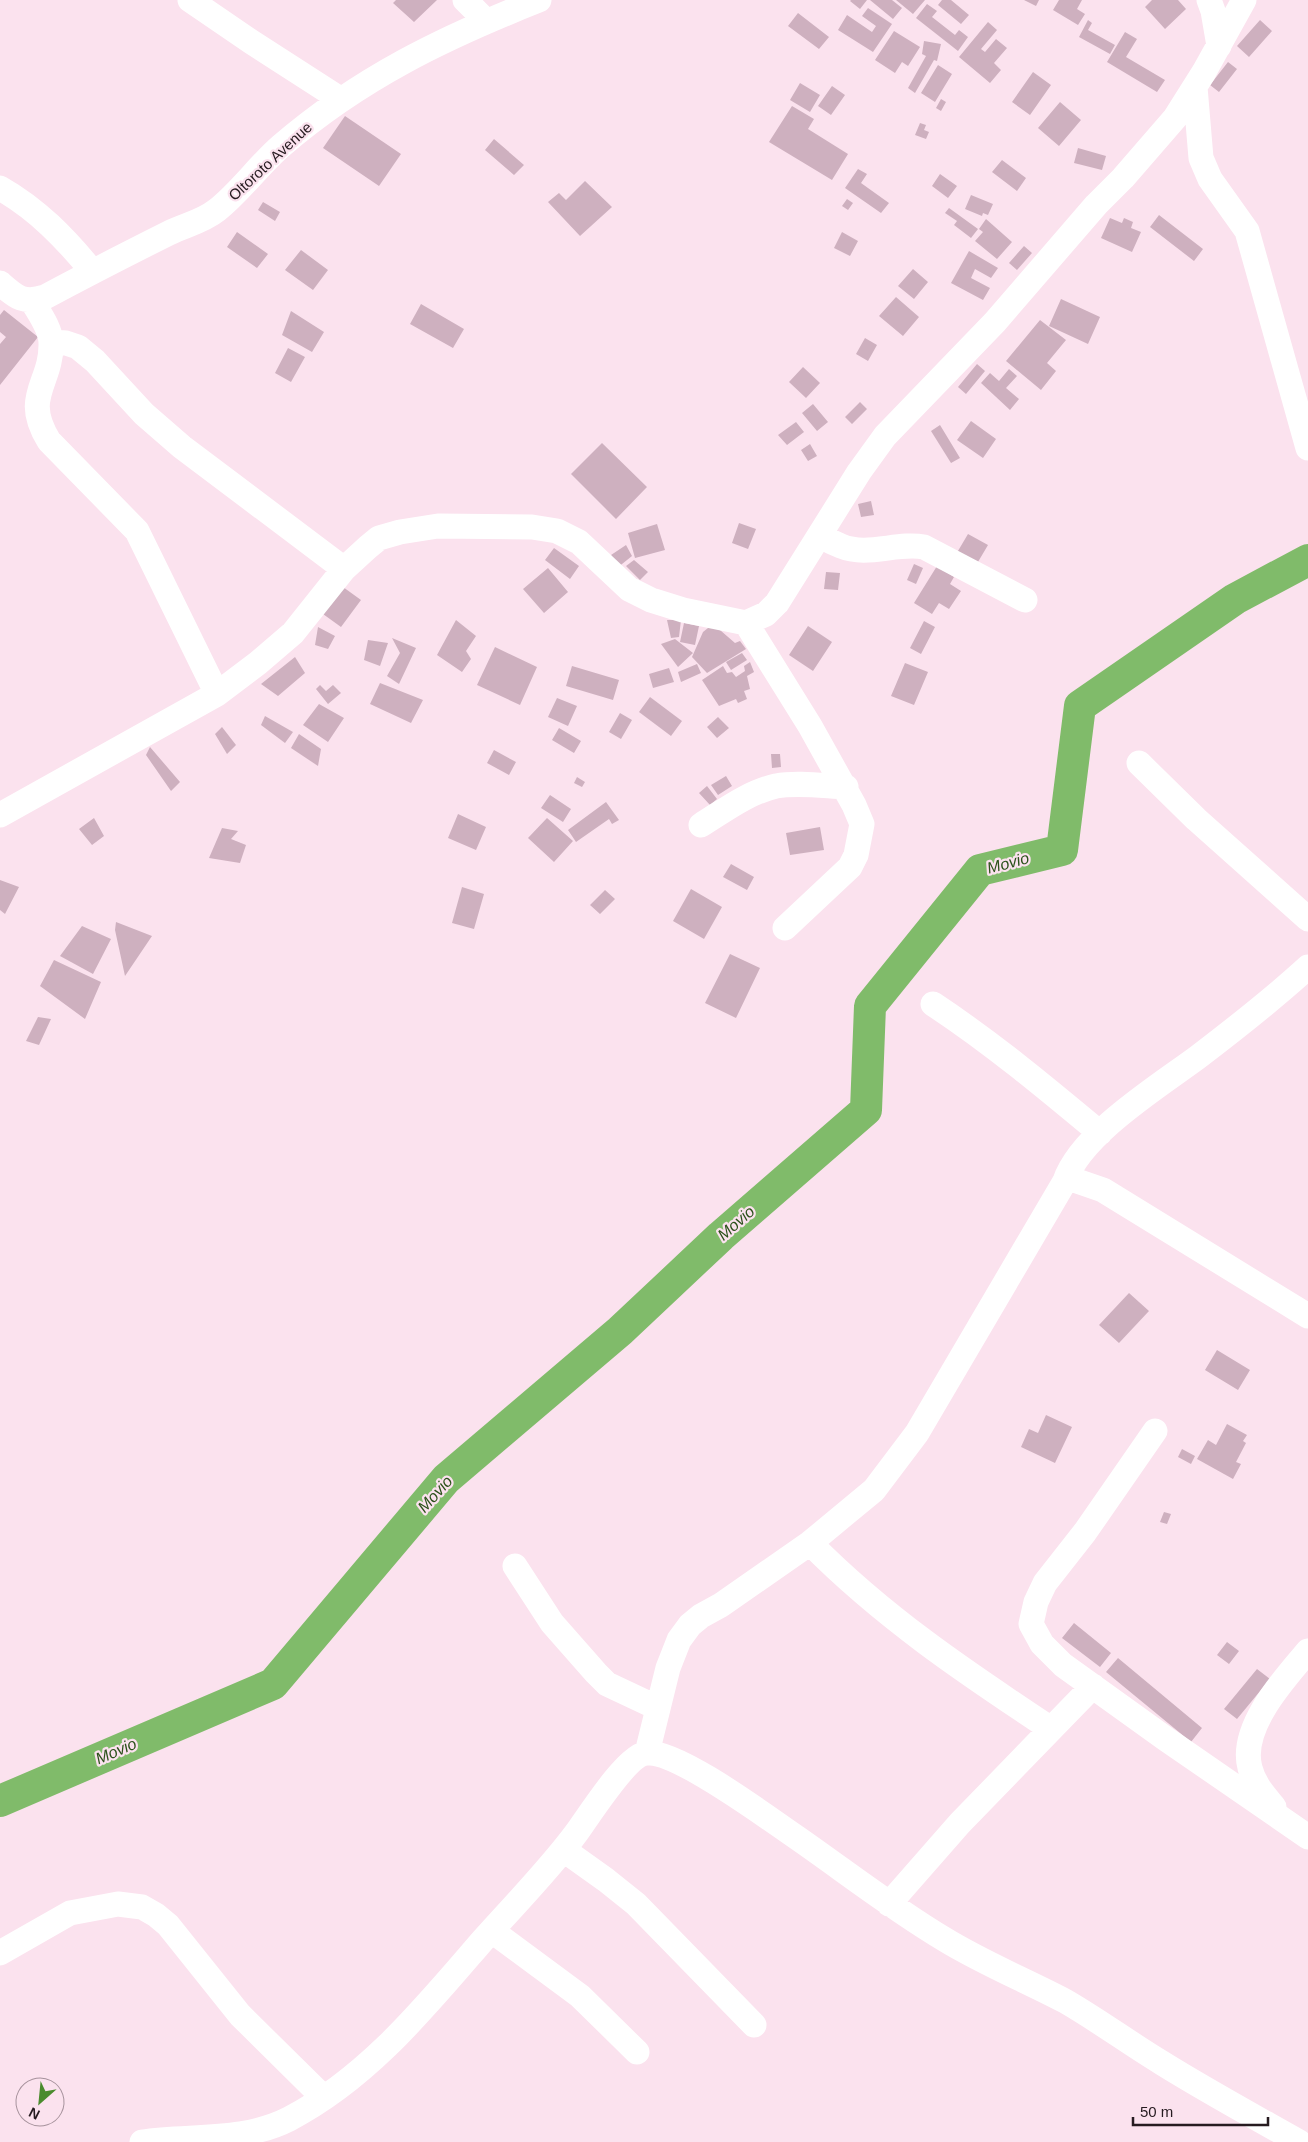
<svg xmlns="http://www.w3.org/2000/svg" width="1308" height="2142" font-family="Arial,sans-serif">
  <rect width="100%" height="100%" fill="#fbe2ee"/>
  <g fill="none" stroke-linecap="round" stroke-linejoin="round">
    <path stroke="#80bb6a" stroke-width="32" d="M0,1801l273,-117 173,-205 174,-148 101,-95 145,-126 4,-104 110,-136 82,-20 18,-144 155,-107 73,-39"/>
  </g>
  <path fill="#ceb0bf" d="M396,0h41l-23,22 -21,-19z
    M851,0h16l-7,9 -10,-8z
    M870,0h22l10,8 -9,11z
    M896,0h29l-12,14z
    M942,0h9l18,15 -8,9 -23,-19z
    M1024,0h15l-3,6z
    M1059,0h23l-5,9 8,5 -7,11 -25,-15z
    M1152,0h26l8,9 -21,20 -20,-22z
    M927,4l10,7 -5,6 23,18 4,-5 9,7 -10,14 -42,-33z
    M868,8l24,16 -19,28 -35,-22 9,-15 25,17 4,-6 -14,-10z
    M798,13l31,24 -10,12 -31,-23z
    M1088,20l4,3 -4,7 27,15 -5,9 -31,-17z
    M1260,20l12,11 -23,26 -12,-11z
    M988,22l9,8 -16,19 4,3 11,-13 11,9 -13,15 7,7 -11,13 -31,-26z
    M894,31l26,16 -12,19 -6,-4 -7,11 -20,-13z
    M1125,32l12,7 -11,18 39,23 -8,12 -50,-30z
    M924,41l17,3 -4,17 -3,-1 -19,33 -7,-5 18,-32 -4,-2z
    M1228,62l9,7 -18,23 -9,-7z
    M938,65l14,9 -17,28 -14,-9z
    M1033,72l18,13 -21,30 -18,-13z
    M800,83l20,12 -10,17 -20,-12z
    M832,86l13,9 -14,20 -13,-9z
    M941,99l5,3 -5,9 -5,-3z
    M1060,102l21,18 -22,26 -21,-18z
    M792,106l22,13 -6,10 40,25 -16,26 -63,-38z
    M345,116l56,38 -22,32 -56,-38z
    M920,123l6,2 -2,5 5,2 -3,7 -11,-4z
    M494,139l30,26 -10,10 -29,-25z
    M1078,148l28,8 -4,14 -28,-7z
    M1002,160l24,18 -9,13 -25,-19z
    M858,169l9,5 -6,9 28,20 -8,10 -36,-25z
    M940,174l17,12 -9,12 -16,-12z
    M585,181l27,26 -32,29 -32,-34 11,-9 7,7z
    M971,195l22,9 -5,11 -5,-2 -1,3 -17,-7z
    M847,199l6,4 -5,7 -6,-4z
    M263,202l17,10 -5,9 -17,-11z
    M949,208l29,21 -7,9 -17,-13 3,-4 -12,-8z
    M1159,215l44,34 -9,12 -44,-34z
    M1110,218l12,5 2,-5 9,4 -2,6 10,4 -9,20 -31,-14z
    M986,219l26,23 -15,17 -22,-18 8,-9 -4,-3z
    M237,232l31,22 -11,14 -30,-21z
    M842,232l16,9 -8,15 -16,-8z
    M1024,246l8,7 -15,17 -8,-7z
    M301,250l27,20 -15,20 -28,-20z
    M969,251l29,17 -7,10 -16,-9 -4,9 19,10 -7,12 -32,-17z
    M913,269l15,13 -14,17 -16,-13z
    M896,297l23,20 -16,19 -24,-20z
    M1061,299l39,18 -12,27 -39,-18z
    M421,304l43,25 -11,19 -43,-24z
    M4,310l34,27 -38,48v-41l6,-7 -6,-5v-17z
    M291,311l33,21 -12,20 -30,-17z
    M1040,320l26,20 -19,23 9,8 -15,19 -35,-29z
    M865,338l12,7 -9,16 -12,-7z
    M288,348l17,9 -14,25 -16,-9z
    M977,364l8,7 -19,23 -8,-7z
    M803,367l17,16 -14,15 -17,-16z
    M1009,369l8,7 -11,12 13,11 -9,11 -29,-27 9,-10 9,8z
    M860,402l7,7 -15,15 -7,-7z
    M813,404l15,18 -11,9 -15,-18z
    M971,421l25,18 -13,19 -26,-18z
    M796,422l8,10 -17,13 -9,-10z
    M940,425l20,33 -9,5 -20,-32z
    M602,443l45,44 -31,32 -45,-45z
    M810,444l7,12 -9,5 -7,-11z
    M871,501l3,14 -13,2 -3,-13z
    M739,523l17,6 -8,20 -16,-6z
    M657,524l8,26 -30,8 -7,-25z
    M968,534l20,11 -13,22 -20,-11z
    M626,545l6,11 -15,12 -6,-13z
    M554,548l25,18 -9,13 -25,-19z
    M634,560l14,12 -8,8 -14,-14z
    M914,564l9,4 -7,16 -9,-4z
    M937,566l17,11 -4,7 11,7 -12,18 -10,-6 -7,11 -18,-11z
    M548,568l20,24 -24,21 -21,-24z
    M826,572l14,1 -2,17 -14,-1z
    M343,587l18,13 -20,27 -18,-13z
    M456,620l20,16 -10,15 5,8 -9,13 -25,-17z
    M667,620h14l-2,17 -8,1z
    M924,621l11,6 -14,27 -11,-6z
    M684,623l15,3 -4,19 -15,-3z
    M713,624l22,19 5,-2 6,8 -39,24 -15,-16 11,-25z
    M808,626l24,16 -19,29 -24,-16z
    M318,627l17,9 -7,13 -13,-4z
    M392,638l24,10 -17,36 -12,-8 13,-23z
    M675,639l18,14 -15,14 -17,-23z
    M368,640l20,3 -8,23 -16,-6z
    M495,647l42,20 -17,38 -43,-20z
    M742,653l5,7 -16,10 -5,-8z
    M295,657l10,16 -27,23 -17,-12z
    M750,662l4,10 -7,4 3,13 -6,2 3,8 -9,4 -2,-4 -17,7 -17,-26 21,-14 4,7 5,-1 4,5 9,-6 -1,-5z
    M905,663l23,9 -14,33 -23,-9z
    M697,664l4,9 -20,9 -3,-10z
    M572,666l47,14 -6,20 -47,-14z
    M669,668l5,14 -21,6 -4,-14z
    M380,683l43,17 -12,23 -41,-19z
    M320,685l6,6 7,-6 8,8 -13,11 -12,-15z
    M650,697l32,24 -11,15 -32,-24z
    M557,698l20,8 -9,20 -20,-9z
    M319,704l25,14 -16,24 -25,-17z
    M620,713l12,7 -11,19 -12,-7z
    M265,716l28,16 -8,11 -24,-18z
    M718,717l11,11 -12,10 -10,-11z
    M222,727l14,18 -9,9 -12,-20z
    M559,728l22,13 -7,12 -22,-13z
    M299,734l22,15 -3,17 -27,-18z
    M150,747l30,35 -9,9 -25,-36z
    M494,750l22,12 -7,13 -22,-12z
    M771,754h9l1,13 -9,1z
    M726,776l6,10 -14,9 -7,-10z
    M577,777l8,5 -3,5 -8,-4z
    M707,786l10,13 -7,6 -11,-12z
    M550,795l21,14 -8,13 -22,-14z
    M606,802l13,18 -7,4 -3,-5 -33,23 -8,-12z
    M458,814l28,13 -10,23 -28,-12z
    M94,818l10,18 -12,9 -13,-16z
    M547,818l26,23 -19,21 -26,-24z
    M820,827l4,23 -34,5 -4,-22z
    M222,828l16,3 -7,8 15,6 -6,18 -31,-5z
    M731,864l23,13 -7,13 -24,-13z
    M0,880l19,7 -14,27 -5,-4z
    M462,887l22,7 -10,35 -22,-6z
    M691,889l31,18 -18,32 -31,-18z
    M605,890l10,9 -15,15 -10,-9z
    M116,922l36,14 -27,40 -10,-46z
    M82,926l29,13 -18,35 -33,-18z
    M730,954l30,14 -24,50 -31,-15z
    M54,960l47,22 -16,37 -45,-33z
    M38,1017l13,2 -12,26 -13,-4z
    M1129,1293l20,18 -30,32 -20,-18z
    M1217,1350l33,20 -12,20 -33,-20z
    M1046,1415l26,12 -17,36 -34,-16 8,-18 9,4z
    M1227,1424l20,11 -4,6 3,2 -10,19 5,2 -8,15 -36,-20 11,-19 8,5z
    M1182,1449l13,7 -4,8 -13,-7z
    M1164,1512l7,2 -4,10 -7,-2z
    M1074,1623l37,30 -11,14 -38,-29z
    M1227,1642l12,9 -10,13 -12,-9z
    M1118,1658l84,70 -11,14 -85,-70z
    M1257,1669l13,10 -33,40 -13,-10z"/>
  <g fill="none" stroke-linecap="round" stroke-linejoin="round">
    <path stroke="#fff" stroke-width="25" d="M190,0l60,41 90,58
      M465,0l21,21
      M1209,0l4,11 6,35
      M1195,87l6,71 9,21 37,52 61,217
      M0,188c37,21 65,50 92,83
      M0,283c16,14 23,21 45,14 41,-22 82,-43 124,-64 16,-8 33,-11 48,-23 23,-18 41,-44 64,-64 79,-68 162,-108 258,-146
      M32,301c7,12 19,28 19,42 1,41 -30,53 -2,98l88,90 80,163
      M52,342l14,1 12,4 17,14 49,53 38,33 162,122
      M820,535c6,4 13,8 21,11 26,11 56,-4 83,1l101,53
      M746,623l64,103 44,79 8,19 -6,31 -6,12 -65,61
      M1139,763l57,56 112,100
      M0,815l217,-121 41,-31 35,-30 51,-64 24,-22 11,-9 21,-6 38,-6 94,1 25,4 22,11 50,47 22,11 32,10 63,13 20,-9 11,-11 82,-131 26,-36 110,-114 101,-117 27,-27 52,-60 29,-46 40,-72
      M701,825c24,-15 48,-33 75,-39 22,-4 48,0 70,1
      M933,1004c59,39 113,84 167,129
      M1065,1181c16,-47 94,-95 133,-124 38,-29 75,-58 110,-90
      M1155,1431l-70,101 -40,51 -9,19 -5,22 11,20 21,21 103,74 142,98
      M810,1543c73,74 155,129 241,186
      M515,1566l37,57 44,50 11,11 51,24
      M647,1753l21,-85 11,-28 11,-15 11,-9 20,-11 89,-62 64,-53 43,-57 148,-252 9,-1 29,10 205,126
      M1274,1807c-10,-12 -20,-23 -24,-39 -11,-40 34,-89 58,-117
      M564,1850l42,30 30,24 118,121
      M889,1904l71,-81 133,-137
      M492,1931l88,65 57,56
      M0,1953l70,-40 48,-9 24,3 14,8 12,10 72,90 84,83
      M142,2142c49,-7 102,0 147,-23 79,-41 137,-113 194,-179 32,-36 66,-70 94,-108 13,-18 51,-78 70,-79 30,-3 121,65 149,84 49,34 96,71 148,102 39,24 81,41 121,62 33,19 64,42 97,62 45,28 91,53 137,79"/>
  </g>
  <g text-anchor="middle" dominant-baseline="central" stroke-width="4.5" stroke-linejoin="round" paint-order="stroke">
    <g font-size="15" fill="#261b20" stroke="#fbe2ee">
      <text transform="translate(270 161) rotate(-43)">Oltoroto Avenue</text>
    </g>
    <g font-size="16" font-style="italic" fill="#2b511a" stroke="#fbe2ee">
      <text transform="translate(1008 863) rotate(-15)">Movio</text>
      <text transform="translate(736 1223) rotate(-41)">Movio</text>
      <text transform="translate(435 1494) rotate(-48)">Movio</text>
      <text transform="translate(116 1751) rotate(-23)">Movio</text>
    </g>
  </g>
  <g transform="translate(40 2102) rotate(207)"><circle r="24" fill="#fbe2ee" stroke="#a6929c"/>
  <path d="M0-4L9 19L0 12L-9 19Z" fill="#4a8b2d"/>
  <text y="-8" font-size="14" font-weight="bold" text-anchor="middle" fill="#261b20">N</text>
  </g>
  <path d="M1133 2117v8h135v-8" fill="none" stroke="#261b20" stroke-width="2.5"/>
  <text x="1140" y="2117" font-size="15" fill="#261b20" stroke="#fbe2ee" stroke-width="4" paint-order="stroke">50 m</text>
</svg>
